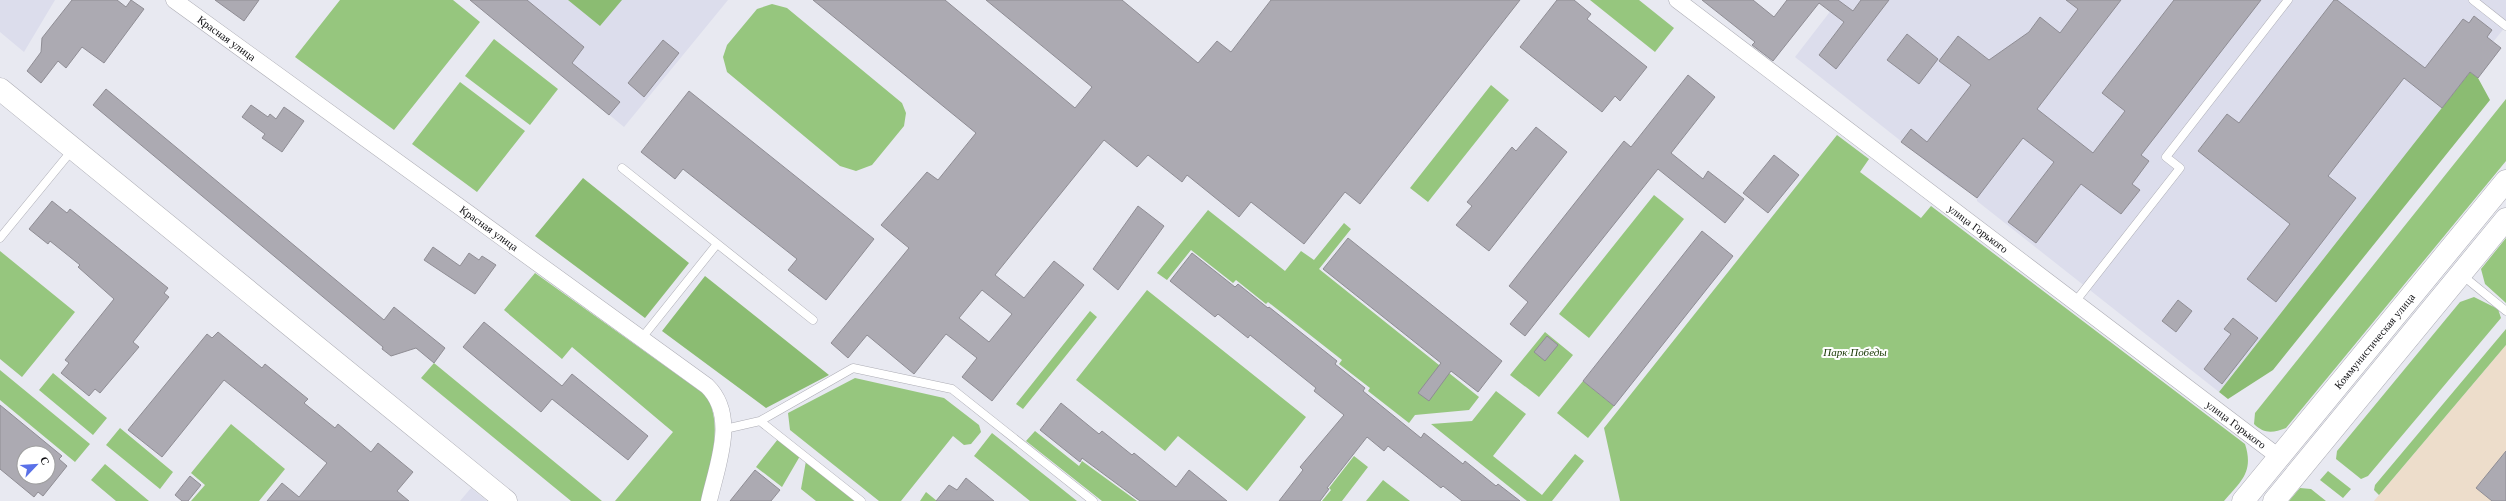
<svg xmlns="http://www.w3.org/2000/svg" width="2506" height="501" font-family="'Libre Baskerville',serif">
  <rect width="100%" height="100%" fill="#e8e9f1"/>
  <path fill="#dcddec" d="M0,0h55l-31,52 -24,-20z
    M470,0h258l-104,127z
    M1839,0h667v26l-13,16 8,6 -23,30 -8,-6 -251,320 -242,-191v-3l-24,-19 -3,1 -155,-123z
    M471,488l16,13h-27z"/>
  <path fill="#edddcb" d="M2506,345v156h-132z"/>
  <path fill="#96c67e" d="M340,0h113l27,22 -86,108 -99,-73z
    M1590,0h49l35,28 -19,24z
    M772,4l15,4 115,95 4,10 -2,13 -32,39 -16,6 -16,-5 -113,-94 -4,-15 4,-12 30,-36z
    M494,39l64,50 -28,36 -65,-49z
    M460,82l65,49 -48,61 -65,-48z
    M1491,85l18,15 -81,102 -18,-14z
    M2506,99v62l-220,267c-13,5 -22,6 -32,-4l1,-11z
    M1837,135l32,24 -9,13 61,46 10,-12 314,238c9,28 -4,37 -21,57h-604l-16,-73z
    M1654,195l30,24 -95,119 -30,-24z
    M1208,210l77,61 16,-20 13,9 30,-37 7,6 -32,40 160,128 -10,13 -54,5 -6,8 -41,-32 2,-3 -31,-24 3,-4 -74,-58 -2,2 -30,-24 -3,3 -42,-33 -24,30 -10,-7z
    M2506,238v65l-21,-19 -4,-15z
    M0,251l75,61 -53,65 -22,-18z
    M535,273l172,123c17,34 2,70 -6,105h-86l58,-69 -101,-85 -10,12 -58,-49z
    M1147,290l159,127 -59,74 -69,-55 -13,15 -89,-71z
    M2474,297l24,12 3,9 -133,158 -7,3 -25,-20 1,-8 123,-149z
    M1090,311l7,6 -74,92 -7,-5z
    M2506,329v16l-127,150 -5,-5 1,-5z
    M1545,332l28,23 -34,42 -29,-22z
    M434,363l168,138h-31l-150,-123z
    M0,370l90,74 -15,18 -75,-62z
    M53,373l54,45 -14,17 -54,-45z
    M855,378l89,20 35,27 2,7 -10,12 -7,1 -11,-9 -52,65h-22l-89,-71 -2,-17z
    M1583,381l31,25 -26,32 -31,-25z
    M1496,391l30,23 -33,42 49,39 33,-41 9,7 -32,40h-25l-96,-77 41,-3z
    M231,424l54,45 -26,32h-68l14,-16 -14,-12z
    M120,428l53,44 -13,17 -54,-44z
    M1035,431l44,35 3,-5 55,40h-35l-76,-60z
    M992,433l85,68h-47l-56,-45z
    M778,439l22,17 -18,31 -26,-20z
    M1354,456l14,11 -26,34h-20l9,-11 -2,-2z
    M806,461l50,40h-40l-15,-12z
    M105,464l44,37h-33l-25,-21z
    M2328,471l23,18 -8,9 -23,-18z
    M1383,480l27,21h-44z
    M2300,488l11,1 15,12h-37z
    M926,492l11,9h-17z"/>
  <path fill="#8bbc72" d="M568,0h54l-22,26z
    M2470,72l8,6 12,22 -217,270 -45,29 -9,-7z
    M583,178l106,85 -44,55 -110,-82z
    M705,276l124,99 -63,33 -104,-77z"/>
  <path fill="#acaab2" stroke="#8f8d94" fill-rule="evenodd" d="M72,0h45l9,7 5,-7 13,9 -40,54 -22,-16 -16,21 -8,-7 -17,22 -14,-12 14,-19 1,-14z
    M215,0h44l-15,21z
    M470,0h57l57,47 -12,16 48,39 -11,13z
    M813,0h132l130,108 17,-21 -106,-87h136l76,63 19,-22 14,11 40,-52h249l-160,204 -15,-12 -41,52 -53,-42 -12,15 -52,-42 -5,7 -34,-27 -11,12 -33,-27 -109,135 29,23 30,-37 30,24 -92,116 -30,-24 15,-19 -31,-24 -32,40 -47,-39 -19,23 -17,-15 78,-95 -28,-23 46,-53 11,8 38,-47zM982,290l30,24 -23,28 -30,-24z
    M1557,0h17l17,14 -4,5 60,48 -27,34 -5,-5 -13,16 -82,-65z
    M1702,0h51l21,17 13,-17h51l15,11 8,-11h28l-53,69 -17,-14 25,-33 -25,-19 -46,58 -21,-16 3,-3z
    M2066,0h55l-84,109 56,44 32,-42 -23,-18 72,-93h87l-120,155 8,6 -17,23 8,6 -19,24 -40,-30 -45,59 -28,-21 46,-60 -31,-24 -46,60 -76,-56 10,-13 16,13 44,-57 -32,-24 19,-25 31,24 40,-28 11,-15 20,16 18,-24z
    M2334,0h3l88,68 38,-49 6,4 5,-7 18,14 -5,7 14,11 -23,30 -8,-6 -28,36 -38,-30 -76,98 28,22 -80,104 -29,-23 43,-55 -92,-73 29,-37 12,9z
    M1907,34l31,25 -19,25 -32,-24z
    M663,40l16,13 -35,44 -16,-14z
    M1688,75l27,22 -44,56 32,26 5,-8 36,28 -19,24 -67,-54 -133,167 -15,-12 18,-22 -19,-16 115,-145 7,6z
    M106,89l278,231 10,-13 51,41 -11,15 -18,-15 -25,8 -9,-7 1,-2 -290,-242z
    M689,91l185,148 -48,61 -38,-30 9,-11 -114,-90 -8,10 -34,-27z
    M251,105l17,12 2,-3 6,5 8,-12 20,14 -22,31 -20,-14 3,-4 -23,-17z
    M1536,127l31,25 -78,99 -33,-26 16,-19 -5,-4 16,-19 29,-36 4,4z
    M1774,155l25,20 -31,38 -25,-20z
    M52,201l15,12 3,-4 98,79 -4,5 5,4 -36,45 6,5 -39,46 -5,-4 -6,7 -28,-23 8,-10 -4,-3 49,-61 -36,-32 2,-2 -30,-24 -2,3 -19,-15z
    M1138,206l26,20 -46,64 -25,-21z
    M1702,231l31,25 -119,150 -31,-25z
    M1348,238l154,123 -24,31 -27,-21 -22,30 -11,-8 23,-30 -118,-94z
    M433,247l27,19 9,-13 10,7 3,-4 14,9 -21,29 -51,-34z
    M1192,253l43,34 3,-3 30,24 1,-1 68,54 -2,3 30,24 -2,3 58,47 3,-5 39,31 2,-3 31,25 2,-2 22,17h-58l-19,-15 -2,2 -53,-42 -4,5 -17,-14 -40,51 2,1 -9,12h-41l24,-31 -3,-3 44,-52 -30,-24 2,-3 -66,-53 -2,3 -30,-24 -3,3 -45,-36z
    M2178,300l14,11 -16,21 -14,-11z
    M2233,318l25,20 -36,46 -18,-15 27,-35 -7,-5z
    M484,322l78,64 10,-12 76,62 -20,24 -76,-61 -11,13 -78,-65z
    M218,332l44,36 3,-4 43,35 -4,4 31,25 3,-4 33,28 7,-9 35,29 -16,19 12,10h-142l15,-18 17,14 28,-34 -103,-83 -62,77 -34,-27 79,-96 5,4z
    M1547,336l11,9 -13,16 -11,-9z
    M1061,403l38,31 3,-3 30,24 2,-2 42,34 13,-17 38,31h-87l-58,-43 -2,4 -40,-32z
    M0,405l62,51 -3,3 8,7 -24,30 -5,-4 -4,5 -34,-28zM24,453h24v24h-24z
    M2506,451v50h-14l-16,-13z
    M755,470l25,20 -9,11h-41z
    M190,476l11,9 -13,16h-6l-7,-6z
    M966,478l28,23h-58l13,-16 8,5z"/>
  <g fill="none" stroke-linecap="round" stroke-linejoin="round">
    <defs>
      <path id="lane" d="M2473,0l33,26
        M622,168l191,152
        M0,238l73,-89
        M2462,275l44,36
        M2075,302l105,-134 -14,-11 122,-157
        M641,339l76,-95
        M760,421l101,80
        M725,429l35,-8 93,-53 99,21 141,112"/>
      <g id="street">
        <path id="s1" d="M174,0l533,386c31,30 10,79 2,115"/>
        <path id="s2" d="M1677,0l602,457"/>
      </g>
      <path id="secondary" d="M0,89l506,412"/>
      <g id="primary">
        <path id="s3" d="M2243,501l263,-320"/>
        <path d="M2274,501l232,-282"/>
      </g>
    </defs>
    <use href="#lane" stroke="#adadb5" stroke-width="9"/>
    <use href="#street" stroke="#adadb5" stroke-width="17"/>
    <use href="#secondary" stroke="#adadb5" stroke-width="23"/>
    <use href="#primary" stroke="#adadb5" stroke-width="23"/>
    <use href="#lane" stroke="#fff" stroke-width="8"/>
    <use href="#street" stroke="#fff" stroke-width="16"/>
    <use href="#secondary" stroke="#fff" stroke-width="22"/>
    <use href="#primary" stroke="#fff" stroke-width="22"/>
  </g>
  <g text-anchor="middle" dominant-baseline="central" stroke-width="4" stroke-linejoin="round" paint-order="stroke">
    <g font-size="11" fill="#0d0d10" stroke="#fff">
      <text stroke="none"><textPath href="#s1" startOffset="65">Красная улица</textPath></text>
      <text stroke="none"><textPath href="#s2" startOffset="378">улица Горького</textPath></text>
      <text stroke="none"><textPath href="#s1" startOffset="389">Красная улица</textPath></text>
      <text stroke="none"><textPath href="#s3" startOffset="207">Коммунистическая улица</textPath></text>
      <text stroke="none"><textPath href="#s2" startOffset="702">улица Горького</textPath></text>
    </g>
    <g font-size="11" font-style="italic" fill="#163601" stroke="#fff">
      <text x="1855" y="352">Парк Победы</text>
    </g>
  </g>
  <g transform="translate(36 465) rotate(65)"><circle r="19" fill="#ffffff" stroke="#9e9e9f"/>
  <path d="M0-3L7 15L0 10L-7 15Z" fill="#5a71e8"/>
  <text y="-6" font-size="11" font-weight="bold" text-anchor="middle" fill="#0d0d10">С</text>
  </g>
</svg>
